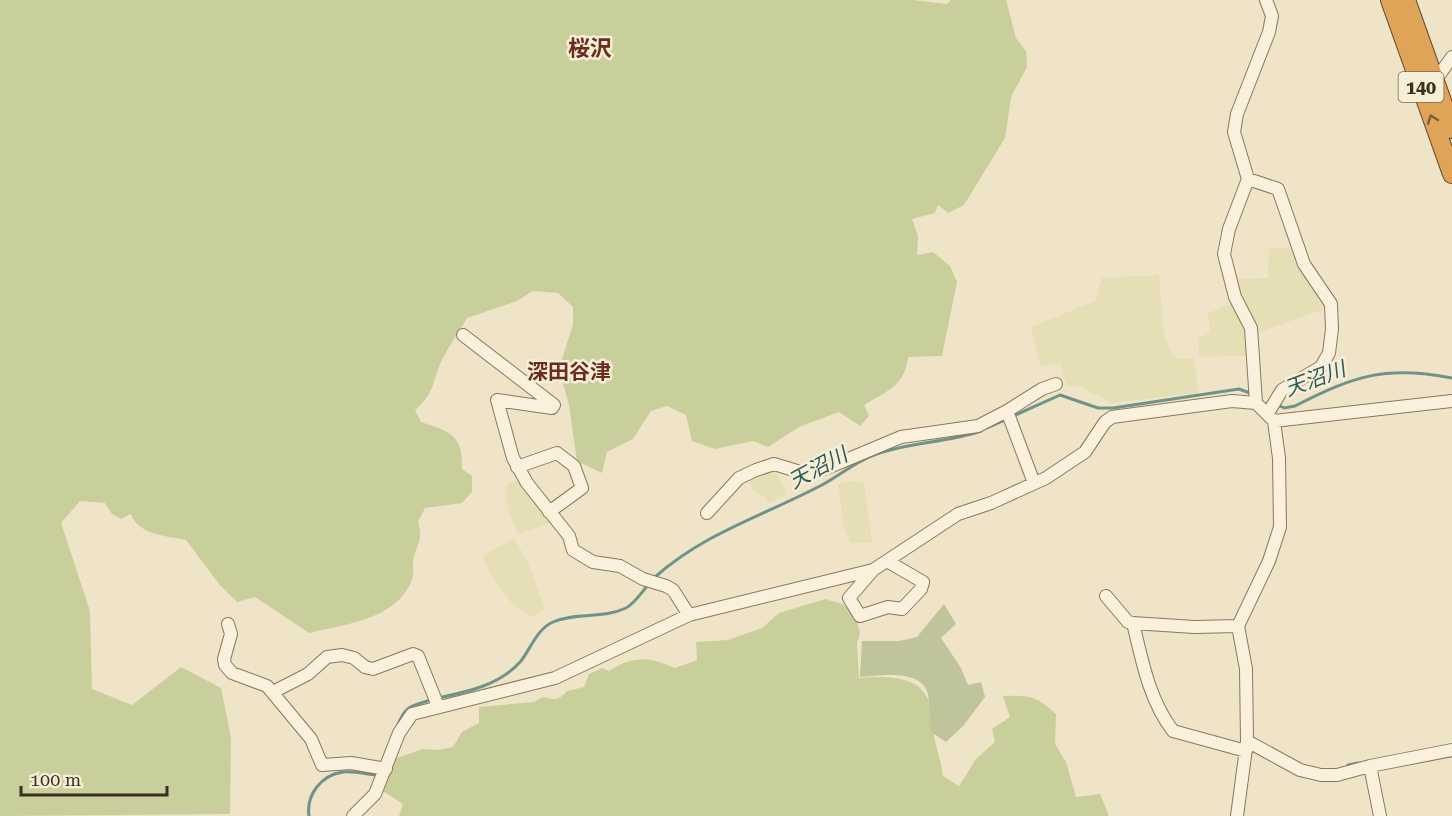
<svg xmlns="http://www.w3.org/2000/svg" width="1452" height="816" font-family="'Roboto Serif','Noto Sans JP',serif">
  <rect width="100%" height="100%" fill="#f0e4c8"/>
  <path fill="#e6deb5" d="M1269,247l25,2 29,50 2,10 -69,24 -23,-54 35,-1z
    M1159,275l5,62 8,17 6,5 16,-1 4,35 -86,10 -32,-16 -14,-2 -6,-22 -19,4 -10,-40 64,-26 7,-23z
    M1232,304l14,25 3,27 -50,1 -1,-19 12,-5 -2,-20z
    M774,468l13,26 -19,9 -2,-5 -13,-7 -5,-14z
    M521,480l30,42 -33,13 -11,-28 -1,-20 3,-4z
    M852,481l12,2 8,59 -21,1 -7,-13 -6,-46z
    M514,538l14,24 16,44v4l-11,7 -20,-12 -21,-28 -10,-20z"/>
  <path fill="#c9cf9b" d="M0,0h913l34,4 4,-4h55l10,38 10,13 1,16 -16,30 -6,41 -41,67 -16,8 -10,-8 -3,8 -23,6 6,17 -1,19 16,-3 17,14 7,16 -15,74 -34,1c-3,29 -21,34 -44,48l5,11 -9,10 -21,-14 -40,15 -31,20 -15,-6 -38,8 -23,-8 -6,-26 -19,-9 -16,5 -18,28 -26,13 -5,21 -25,-12 -8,-56 -10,-36 14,-45v-17l-15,-14 -25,-2 -16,10 -50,17c-8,14 -18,28 -25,42 -11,23 -6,32 -27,50l6,12c30,10 42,13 41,47l10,7v16l-10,11 -37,5 -7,14c5,18 0,19 -4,35 -2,6 0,13 -1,19 -12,43 -67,48 -104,57l-54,-36 -18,5 -18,-18 -33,-44c-19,-4 -48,-5 -55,-26l-10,5 -9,-5 -7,-11 -25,-2 -19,22 29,88 2,78 40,16 49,-38 40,21 10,50 -1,76 -230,2z
    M825,599l18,5 13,15 4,14 -3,11 2,34c29,-2 66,-4 73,33 2,6 0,13 1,19 2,15 8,30 10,46l16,10 17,-27 19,-17 -3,-13 18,-12 -7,-21c28,-1 33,0 53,18l-1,30 11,18 10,35 24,-3 9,22h-710l4,-12 -22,-14 13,-31 29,-10 16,1 14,-3 9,-15 17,-9v-16l55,-5 9,-5c11,3 17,3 24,-6l17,-4 5,-13 13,-6 7,3c26,-16 39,-14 66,-3l22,-8 -1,-18 32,-2 34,-12 17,-15z"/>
  <path fill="#bfc49a" d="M944,604l12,20 -15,14 20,30 7,17 13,-3 4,15 -22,29 -17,16 -15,-10c-1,-12 -1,-26 -3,-38 -7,-26 -48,-18 -68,-17l2,-36h37l18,-4z"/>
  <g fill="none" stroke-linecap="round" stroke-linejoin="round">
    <path stroke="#6f938a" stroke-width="3" d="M1276,404l8,4 11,-2c59,-30 90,-41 157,-28
      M1011,417l49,-22 38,13h15l126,-19 11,4
      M987,428l18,-8
      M655,577c50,-44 105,-60 163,-90 19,-9 36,-25 56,-32 35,-13 72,-12 107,-24
      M438,698c29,-6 62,-13 83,-37 10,-13 16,-32 32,-39 23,-10 50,-3 73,-14 8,-4 16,-16 22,-23
      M397,727c8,-21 13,-21 34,-27
      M1348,765l10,-2
      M309,816c-3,-21 12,-41 34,-44 11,-1 23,2 33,3l2,-3"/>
    <defs>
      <path id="minor" d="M1432,85l20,-28
        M1248,179l30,10 26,75 27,40 1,25 -3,24 -8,14 -39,23 -14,23
        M463,335l91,70 -2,3 -55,-8 16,58 14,25 42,53 4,14 20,12 27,4 23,13 23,7 7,4 16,25
        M1256,403l-5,-75 -16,-31 -11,-43 5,-25 19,-50 -14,-47 3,-18 32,-82 3,-16 -6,-16
        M1007,411l35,-22 14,-5
        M1274,421l178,-20
        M517,467l40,-14 17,13 8,22 -33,24
        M707,513l32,-35 17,-8 18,-6 33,10 20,-6 74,-31 77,-11 29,-15 27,72
        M873,570l-24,28 11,18 28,-9 14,2 19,-20 2,-7 -36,-21
        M1106,596l22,26 5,1 61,4 44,-1
        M1133,623c9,37 16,77 40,108l73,20
        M228,624l3,10 -7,25 1,6 7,8 35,13 44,53 11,26 29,-2 35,6
        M273,692l35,-18 19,-17 15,-2 12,3 11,9 8,2 40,-15 5,2 20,50
        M1247,741l53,29 21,5h16l33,-9 82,-16
        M1370,766l10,50
        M353,816l22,-22 24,-61 13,-19 143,-36 134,-63 184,-45 85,-56 33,-11 55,-25 39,-26 20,-30 7,-5 120,-16 24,2 18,18 5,37 1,69 -11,34 -31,65 8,43 1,72 -10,75"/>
      <path id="highway" d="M1390,0l62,174
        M1406,0l46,129"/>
    </defs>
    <use href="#minor" stroke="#8d765c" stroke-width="14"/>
    <use href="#highway" stroke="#5b4430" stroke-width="20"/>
    <use href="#minor" stroke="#faf1dc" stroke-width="12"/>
    <use href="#highway" stroke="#e0a458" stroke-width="18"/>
  </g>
  <defs><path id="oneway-chevron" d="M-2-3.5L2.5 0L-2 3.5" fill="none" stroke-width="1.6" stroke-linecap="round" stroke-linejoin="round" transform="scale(1.5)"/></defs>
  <use stroke="#7e5d36" href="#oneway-chevron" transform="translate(1432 119) rotate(-110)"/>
  <g text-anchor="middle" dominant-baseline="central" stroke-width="5" stroke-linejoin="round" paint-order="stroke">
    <rect fill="#f7eed8" stroke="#756857" stroke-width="1.5" x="1398.5" y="72" width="45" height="30" rx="4.5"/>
    <g font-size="18" font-weight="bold" fill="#3d2e20">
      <text x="1421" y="87">140</text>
    </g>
    <g font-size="21" font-weight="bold" fill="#6b2e1e" stroke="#f7eed8">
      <text x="569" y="372">深田谷津</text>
    </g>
    <g font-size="21" font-style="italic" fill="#2f5d5a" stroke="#f7eed8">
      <text transform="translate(1315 379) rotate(-20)">天沼川</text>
      <text transform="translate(818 468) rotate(-28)">天沼川</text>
    </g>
    <g font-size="22" font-weight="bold" fill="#6b2e1e" stroke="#f7eed8">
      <text x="590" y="48">桜沢</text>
    </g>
  </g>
  <path d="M21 786v9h146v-9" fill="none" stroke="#3d2e20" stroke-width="3"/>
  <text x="30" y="786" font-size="18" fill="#3d2e20" stroke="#f7eed8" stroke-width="4.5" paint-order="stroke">100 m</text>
</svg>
